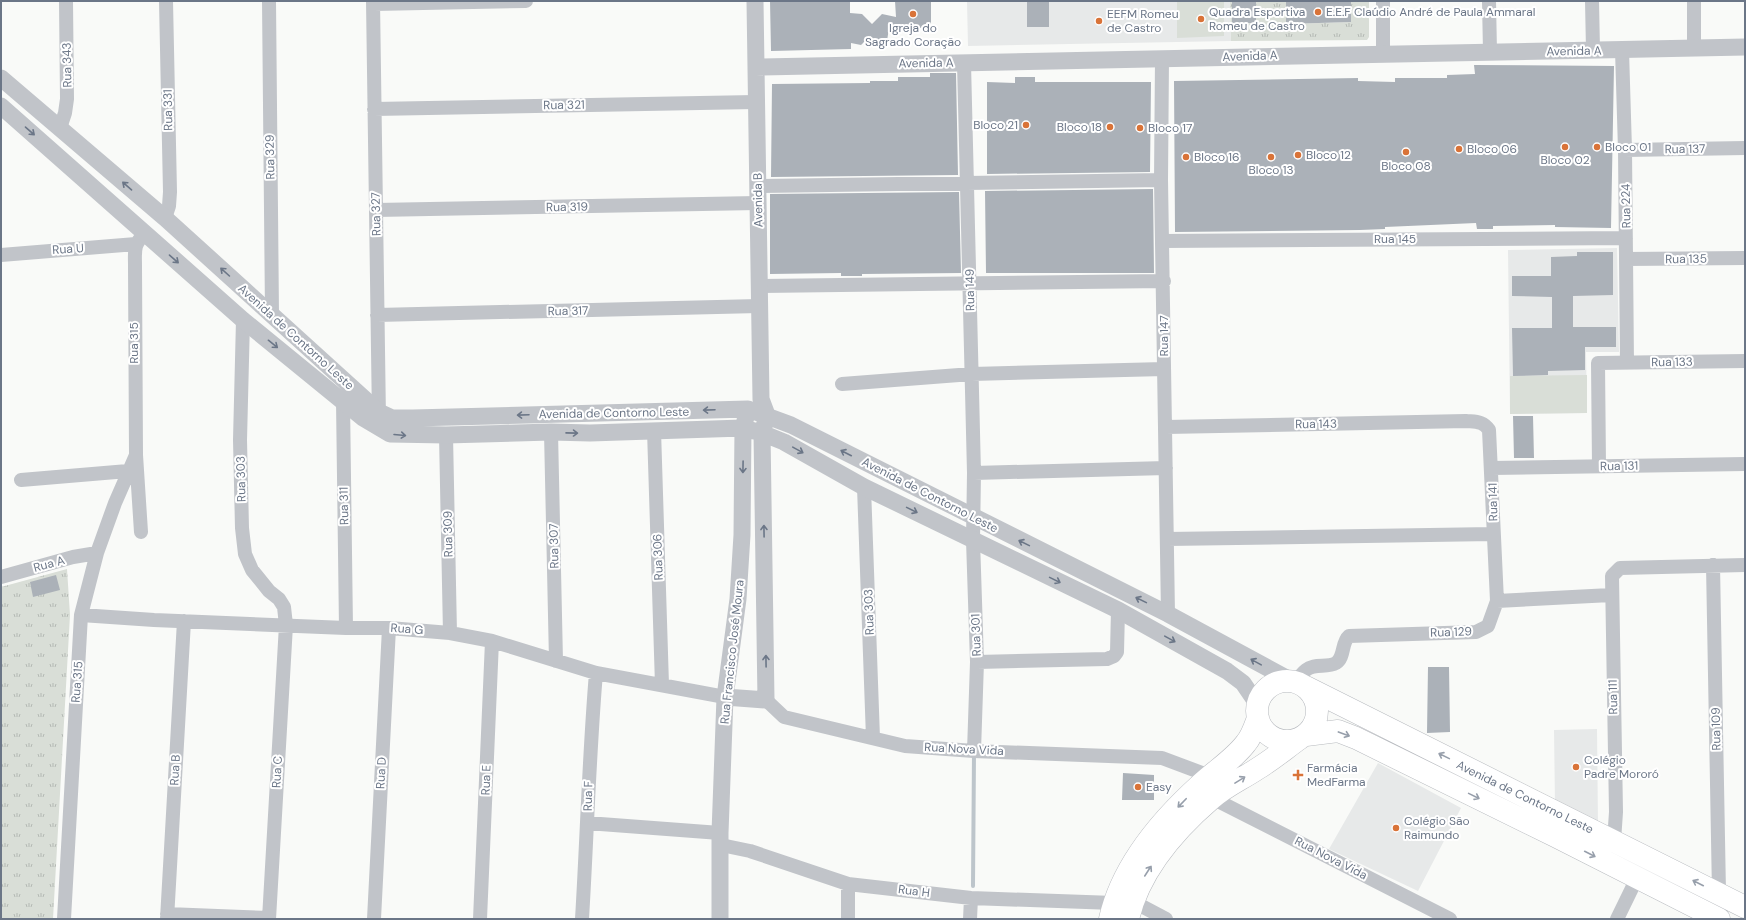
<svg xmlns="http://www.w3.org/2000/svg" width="1746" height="920" font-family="'DM Sans',sans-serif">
  <defs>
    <pattern id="grass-tufts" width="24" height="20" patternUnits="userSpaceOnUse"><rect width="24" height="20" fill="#d9ded7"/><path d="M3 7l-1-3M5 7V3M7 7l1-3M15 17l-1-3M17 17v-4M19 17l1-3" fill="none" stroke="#b4b9b4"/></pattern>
  </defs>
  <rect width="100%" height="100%" fill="#f9faf8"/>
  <path fill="#e7e9e9" d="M967,1h263l1,40 -263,5z
    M1617,248l2,104h-33l1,61 -77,1 -2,-164z
    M1597,729l1,96 -43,-21 -1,-74z
    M1378,763l83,45 -43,83 -89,-42z"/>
  <path fill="url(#grass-tufts)" d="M1230,1h2v22h24v-22h30l1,23 64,-2v-21h18v36l-2,3 -136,1z
    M67,569l3,46 -17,304h-52v-332z"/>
  <path fill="#d9ded7" d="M1177,1h47v35l-47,2z
    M1587,375v38l-77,1v-38z"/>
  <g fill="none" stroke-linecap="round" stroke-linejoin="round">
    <path stroke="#bdc5cb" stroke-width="4" d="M973,886l1,-133"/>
  </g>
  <path fill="#abb1b8" d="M770,1h80v12l12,1 10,10 10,-10 14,3 -1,-16h36v27h-42l-2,13 -5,4 -12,-9 -9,9 -10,-2v6l-80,2z
    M1027,1h22v26h-22z
    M1232,1h24v22h-24z
    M1286,1h65v21l-65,2z
    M1474,65l140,1 -3,162 -56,-1v-2l-62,1v3h-16l-1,-6 -91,4v2l-25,1 -185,2 -1,-151 184,-3v3l37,1v-4h52v-3l28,-1z
    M930,73h26l2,102 -187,2 1,-93 98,-1v-2h28v-4h32z
    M1015,77h20v5h116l-1,90 -163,2v-92l28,1z
    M1153,189l1,84h-168l-1,-82z
    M959,192l2,81 -99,1v2h-21v-3l-71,1v-80z
    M1577,252h36v43l-40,1v31h43v20h-31v23l-37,1v4l-35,1 -1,-48h40v-31l-40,-1v-20h39v-19l26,-1z
    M1513,416h20l1,42h-20z
    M56,575l4,15 -27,7 -3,-15z
    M1428,667h21l1,65 -23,1z
    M1123,773l31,2v25h-32z"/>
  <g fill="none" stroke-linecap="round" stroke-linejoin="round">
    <defs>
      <path id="primary" d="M1257 711a30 30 0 1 1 60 0a30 30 0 1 1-60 0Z
        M1306,687l439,220
        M1306,735l32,-4 18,7 199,98 164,83
        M1110,919c12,-54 51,-99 91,-135 15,-14 33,-25 45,-41 6,-7 9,-17 12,-25
        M1128,919c11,-47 47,-89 83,-120 13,-12 31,-20 46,-30 15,-9 28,-20 42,-30"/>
    </defs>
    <use href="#primary" stroke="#b7babf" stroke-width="23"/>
    <path stroke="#c1c4c9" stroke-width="14" d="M269,1l3,313
      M373,1l6,418
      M1383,1v54
      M1489,1l1,51
      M1592,1l1,49
      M374,4l152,-3
      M1694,48v-47
      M1622,50l3,100 2,213
      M1162,59l-1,121 7,434
      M964,63l10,410 -1,67 4,122 -3,89
      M374,109l381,-7
      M60,128l5,-15 2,-14 -1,-98
      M1625,150l120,-2
      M758,186l403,-6
      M376,210l382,-7
      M165,218l4,-12 1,-14 -4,-191
      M1163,241l463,-3
      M1,255l135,-11
      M1626,259l119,-1
      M759,286c135,-1 270,-3 405,-5
      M377,315l382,-9
      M243,320l-3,120 2,88 3,26 7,16 17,21 10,8 5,8 2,18 -17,294
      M842,384l130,-10 192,-5
      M1166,427l300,-6c10,1 17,0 23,9l8,171 -9,25 -12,6 -127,4c-8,7 -4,21 -13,27 -9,5 -22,0 -30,7 -4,3 -7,8 -11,11
      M654,430l8,255
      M551,432l5,229
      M446,435l4,198
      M1599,466l-1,-103 147,-2
      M1492,468l253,-4
      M974,473l192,-5
      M21,480l107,-9
      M864,487l9,251
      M141,532l-5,-77 -1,-189c0,-15 -2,-22 10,-32
      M1167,539l326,-5
      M1713,565l6,328
      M1,577l72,-20 24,-4
      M1497,601l114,-6
      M81,615l73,5 192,8h43l61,5 42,8 104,32 129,24
      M346,628l-3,-227 4,-5
      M977,662l130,-3 7,-3 3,-4 1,-42
      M766,700l18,17 121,29 69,5 188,7 48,18
      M1212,798l238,121
      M587,823l133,10
      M1614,841l2,-29 -4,-236 8,-8 125,-3
      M721,845l29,6 98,33 123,14 143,5
      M1132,901l34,18
      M167,914l102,4
      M64,919l17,-304 16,-62 18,-50 21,-48
      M167,919l17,-298
      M374,919l15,-291
      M480,919l12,-278
      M582,919c5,-82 7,-164 14,-246
      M848,919v-35
      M970,919l1,-21
      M1617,919l20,-41"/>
    <path stroke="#c1c4c9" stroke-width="17" d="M755,1l6,398 6,16
      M756,67l989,-20
      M1,78l164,140 214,194 13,6h21l335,-9 43,16 377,189 122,66
      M1,106l242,214 120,98 27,16 56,1 105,-3 39,1 153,-5 19,5 22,9 80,45 254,123 109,61 16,12 15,22
      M725,697l41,3 -4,-267 3,-10
      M720,919v-86l5,-136 13,-98 4,-64 1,-107 3,-11"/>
    <use href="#primary" stroke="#fff" stroke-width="22"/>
  </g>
  <defs><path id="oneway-shaft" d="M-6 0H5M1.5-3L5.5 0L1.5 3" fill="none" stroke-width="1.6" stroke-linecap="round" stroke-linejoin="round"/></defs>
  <g stroke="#6b7687">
    <use href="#oneway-shaft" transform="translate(30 131) rotate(41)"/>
    <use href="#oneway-shaft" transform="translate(127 186) rotate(-139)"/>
    <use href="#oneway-shaft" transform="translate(174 259) rotate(41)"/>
    <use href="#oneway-shaft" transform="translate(225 272) rotate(-138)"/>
    <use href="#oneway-shaft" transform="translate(273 344) rotate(39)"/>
    <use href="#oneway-shaft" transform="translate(709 410) rotate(178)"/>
    <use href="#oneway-shaft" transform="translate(523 415) rotate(178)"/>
    <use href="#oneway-shaft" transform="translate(572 433) rotate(1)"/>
    <use href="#oneway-shaft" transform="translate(400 435) rotate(5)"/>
    <use href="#oneway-shaft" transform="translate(798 450) rotate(29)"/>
    <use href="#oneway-shaft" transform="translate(846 453) rotate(-153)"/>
    <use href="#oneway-shaft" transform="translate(743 467) rotate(91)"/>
    <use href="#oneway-shaft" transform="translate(912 510) rotate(26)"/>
    <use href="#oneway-shaft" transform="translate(764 531) rotate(-91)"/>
    <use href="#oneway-shaft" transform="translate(1024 543) rotate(-154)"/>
    <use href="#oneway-shaft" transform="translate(1055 580) rotate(26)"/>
    <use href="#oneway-shaft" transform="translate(1141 600) rotate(-154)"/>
    <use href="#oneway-shaft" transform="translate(1170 639) rotate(29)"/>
    <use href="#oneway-shaft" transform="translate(766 661) rotate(-91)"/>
    <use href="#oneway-shaft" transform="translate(1256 662) rotate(-151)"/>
  </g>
  <g stroke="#979fab">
    <use href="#oneway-shaft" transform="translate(1344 734) rotate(20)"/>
    <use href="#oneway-shaft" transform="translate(1444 756) rotate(-154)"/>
    <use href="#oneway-shaft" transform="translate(1240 780) rotate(-32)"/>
    <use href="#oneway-shaft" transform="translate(1474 796) rotate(26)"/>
    <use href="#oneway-shaft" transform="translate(1182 803) rotate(134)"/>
    <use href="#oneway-shaft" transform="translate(1590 854) rotate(27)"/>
    <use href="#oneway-shaft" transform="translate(1148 871) rotate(-57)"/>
    <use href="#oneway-shaft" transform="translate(1698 883) rotate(-153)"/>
  </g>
  <g fill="#d97338" stroke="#fff" stroke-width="1.5">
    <circle cx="1318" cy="12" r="4"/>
    <circle cx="913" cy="14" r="4"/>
    <circle cx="1201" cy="19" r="4"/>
    <circle cx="1099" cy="21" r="4"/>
    <circle cx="1026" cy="125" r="4"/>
    <circle cx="1110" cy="127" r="4"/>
    <circle cx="1140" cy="128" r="4"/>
    <circle cx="1565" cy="147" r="4"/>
    <circle cx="1597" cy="147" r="4"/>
    <circle cx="1459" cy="149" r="4"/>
    <circle cx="1406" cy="152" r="4"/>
    <circle cx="1298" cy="155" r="4"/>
    <circle cx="1186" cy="157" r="4"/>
    <circle cx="1271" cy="157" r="4"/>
    <circle cx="1576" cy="767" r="4"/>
    <path d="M1296 769h4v4h4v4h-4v4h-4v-4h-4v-4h4z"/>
    <circle cx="1138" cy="787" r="4"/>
    <circle cx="1396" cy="828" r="4"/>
  </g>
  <g text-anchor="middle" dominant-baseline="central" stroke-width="4" stroke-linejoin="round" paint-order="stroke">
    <g font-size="12" fill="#6b7687" stroke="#fff" text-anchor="start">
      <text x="1209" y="12">Quadra Esportiva<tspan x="1209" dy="14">Romeu de Castro</tspan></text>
      <text x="1326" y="12">E.E.F Claúdio André de Paula Ammaral</text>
      <text x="1107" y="14">EEFM Romeu<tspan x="1107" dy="14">de Castro</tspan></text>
      <text x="913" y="28" text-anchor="middle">Igreja do<tspan x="913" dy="14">Sagrado Coração</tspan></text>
      <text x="1018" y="125" text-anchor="end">Bloco 21</text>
      <text x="1102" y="127" text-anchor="end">Bloco 18</text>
      <text x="1148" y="128">Bloco 17</text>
      <text x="1605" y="147">Bloco 01</text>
      <text x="1467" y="149">Bloco 06</text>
      <text x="1306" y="155">Bloco 12</text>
      <text x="1194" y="157">Bloco 16</text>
      <text x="1565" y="160" text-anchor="middle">Bloco 02</text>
      <text x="1406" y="166" text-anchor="middle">Bloco 08</text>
      <text x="1271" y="170" text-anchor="middle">Bloco 13</text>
      <text x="1584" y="760">Colégio<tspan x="1584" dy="14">Padre Mororó</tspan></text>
      <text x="1307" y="768">Farmácia<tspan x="1307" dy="14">MedFarma</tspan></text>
      <text x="1146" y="787">Easy</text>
      <text x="1404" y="821">Colégio São<tspan x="1404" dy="14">Raimundo</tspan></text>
    </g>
    <g font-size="12" fill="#6b7687" stroke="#fff">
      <text transform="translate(1574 51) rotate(-1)">Avenida A</text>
      <text transform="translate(1250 56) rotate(-2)">Avenida A</text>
      <text transform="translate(926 63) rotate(-1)">Avenida A</text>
      <text transform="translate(67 65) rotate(-91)">Rua 343</text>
      <text transform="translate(564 105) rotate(-1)">Rua 321</text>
      <text transform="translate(168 110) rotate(-91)">Rua 331</text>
      <text transform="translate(1685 149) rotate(-1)">Rua 137</text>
      <text transform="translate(270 157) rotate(-91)">Rua 329</text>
      <text transform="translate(758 200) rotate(-91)">Avenida B</text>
      <text transform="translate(1626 206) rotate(-91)">Rua 224</text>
      <text transform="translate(567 207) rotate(-1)">Rua 319</text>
      <text transform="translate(376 214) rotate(-91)">Rua 327</text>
      <text x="1395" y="239">Rua 145</text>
      <text transform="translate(68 249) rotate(-4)">Rua U</text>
      <text transform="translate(1686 259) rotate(-1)">Rua 135</text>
      <text transform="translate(970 290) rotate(-91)">Rua 149</text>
      <text transform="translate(568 311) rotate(-1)">Rua 317</text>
      <text transform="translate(1164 336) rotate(-90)">Rua 147</text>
      <text transform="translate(296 337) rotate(42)">Avenida de Contorno Leste</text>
      <text transform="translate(134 343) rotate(-90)">Rua 315</text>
      <text transform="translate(1672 362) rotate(-1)">Rua 133</text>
      <text transform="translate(614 413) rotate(-1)">Avenida de Contorno Leste</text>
      <text transform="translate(1316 424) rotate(-1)">Rua 143</text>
      <text transform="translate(1619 466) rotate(-1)">Rua 131</text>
      <text transform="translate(241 479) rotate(-91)">Rua 303</text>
      <text transform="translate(930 495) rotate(27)">Avenida de Contorno Leste</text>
      <text transform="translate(1493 502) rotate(-91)">Rua 141</text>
      <text transform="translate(344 506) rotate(-91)">Rua 311</text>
      <text transform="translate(448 534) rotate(-91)">Rua 309</text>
      <text transform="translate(554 546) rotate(-91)">Rua 307</text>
      <text transform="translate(658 557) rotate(-92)">Rua 306</text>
      <text transform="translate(49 564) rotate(-15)">Rua A</text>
      <text transform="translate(869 612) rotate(-92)">Rua 303</text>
      <text transform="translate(407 629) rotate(4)">Rua G</text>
      <text transform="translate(1451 632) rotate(-2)">Rua 129</text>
      <text transform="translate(976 635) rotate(-92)">Rua 301</text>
      <text transform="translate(732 652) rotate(-84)">Rua Francisco José Moura</text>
      <text transform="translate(77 682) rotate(-86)">Rua 315</text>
      <text transform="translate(1613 697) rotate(-91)">Rua 111</text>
      <text transform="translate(1716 729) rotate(-91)">Rua 109</text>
      <text transform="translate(964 749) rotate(3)">Rua Nova Vida</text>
      <text transform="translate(175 770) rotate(-87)">Rua B</text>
      <text transform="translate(277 772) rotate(-87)">Rua C</text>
      <text transform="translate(381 773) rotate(-87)">Rua D</text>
      <text transform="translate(486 780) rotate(-88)">Rua E</text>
      <text transform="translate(588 796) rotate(-89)">Rua F</text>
      <text transform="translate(1525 797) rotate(26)">Avenida de Contorno Leste</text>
      <text transform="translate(1331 858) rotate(27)">Rua Nova Vida</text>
      <text transform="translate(914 891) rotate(7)">Rua H</text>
    </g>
  </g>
  <rect width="1746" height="920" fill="none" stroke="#6b7687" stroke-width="4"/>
</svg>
